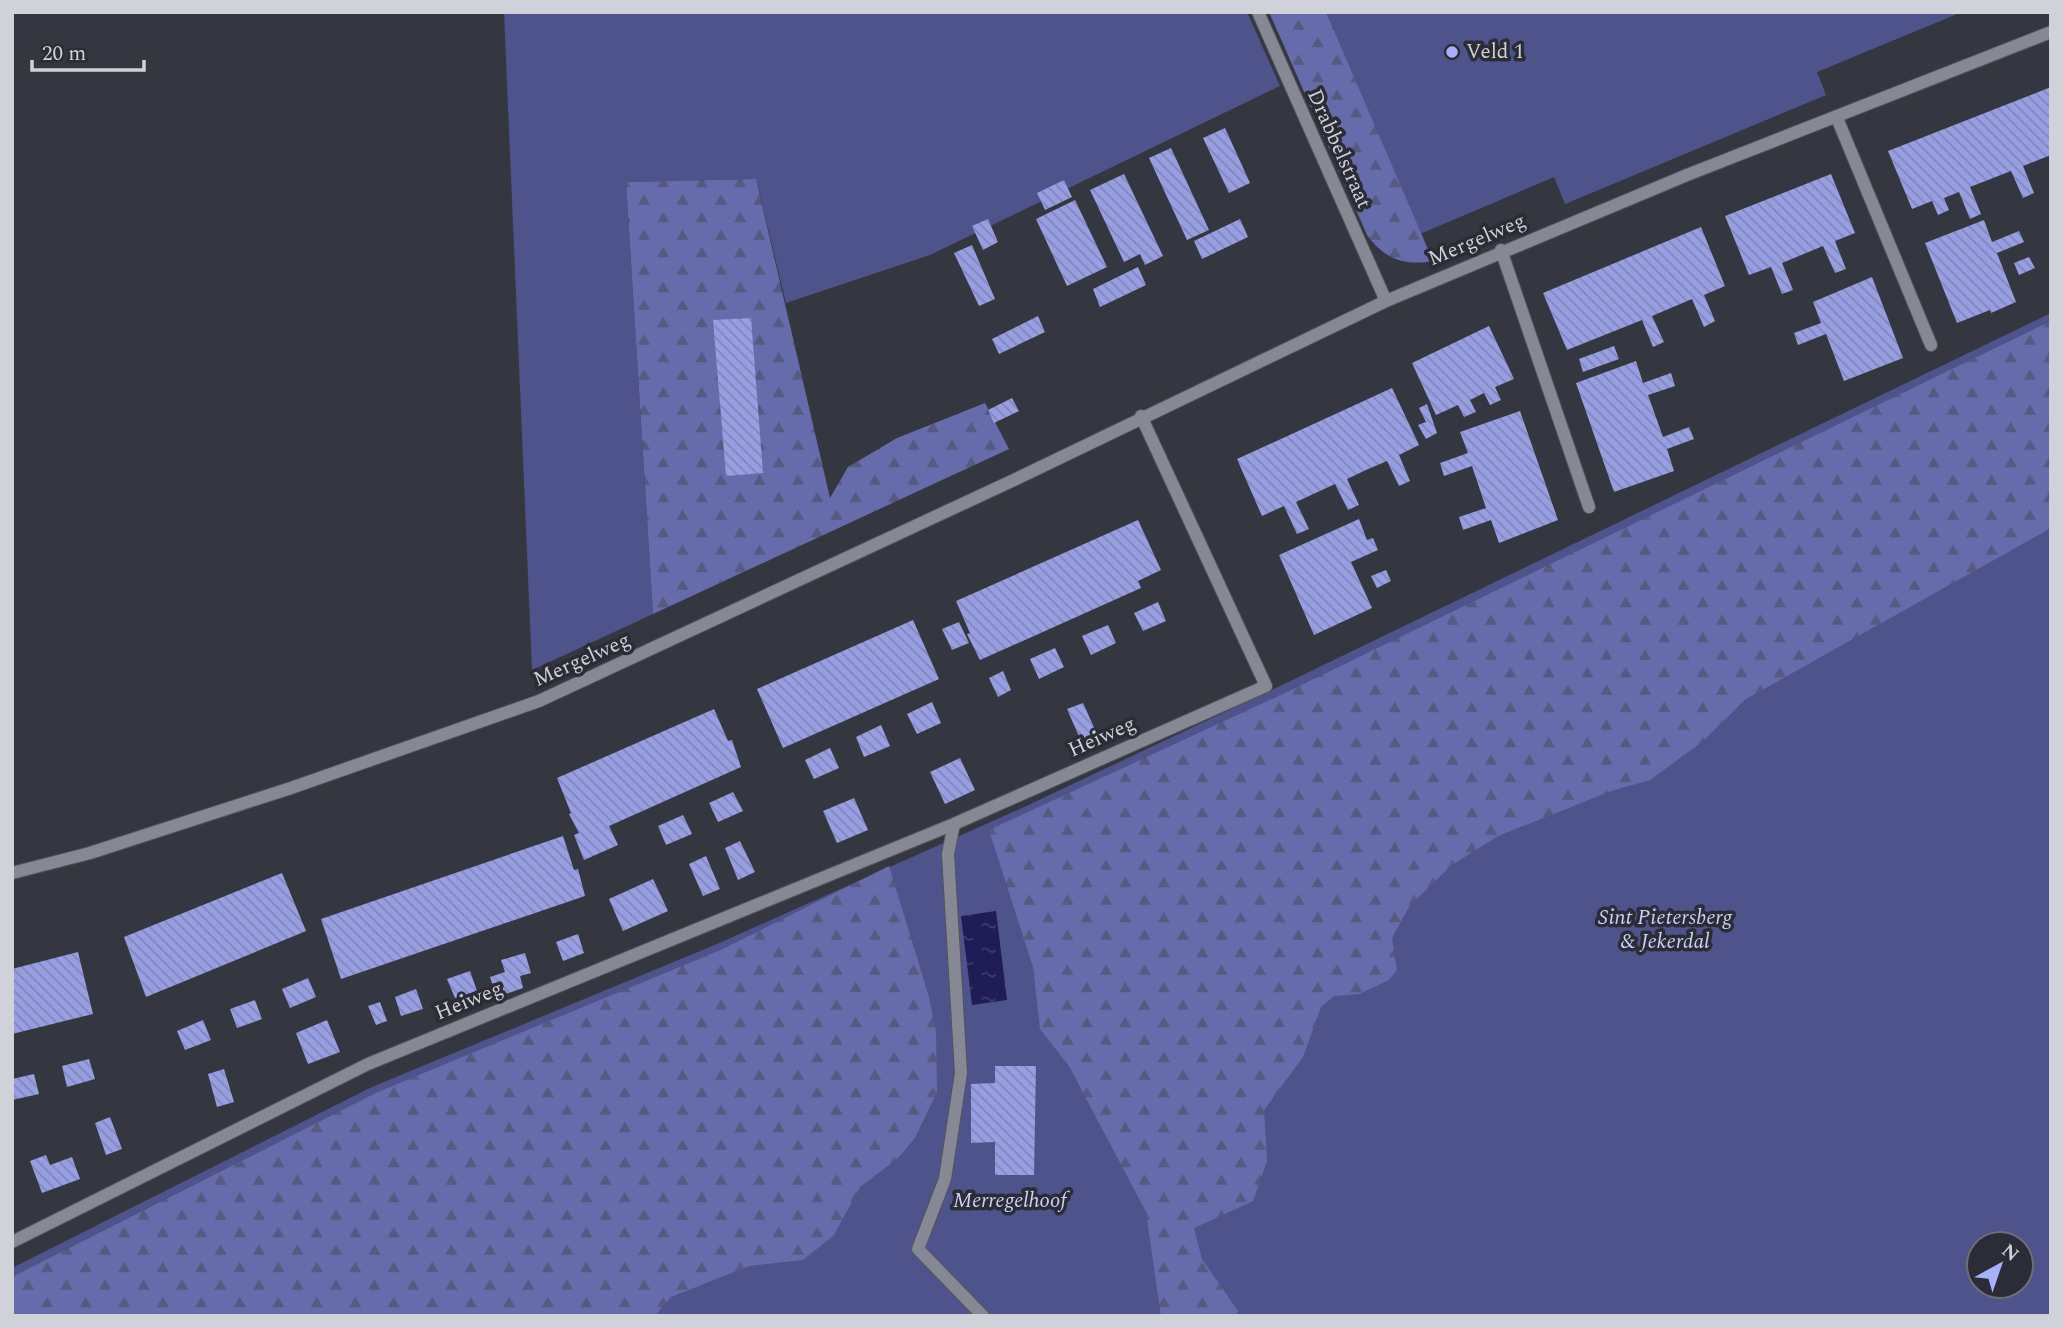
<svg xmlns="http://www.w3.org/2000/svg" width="2063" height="1328" font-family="Spectral,serif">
  <defs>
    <pattern id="forest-firs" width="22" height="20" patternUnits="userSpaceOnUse" patternTransform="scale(1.75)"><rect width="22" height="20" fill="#666bab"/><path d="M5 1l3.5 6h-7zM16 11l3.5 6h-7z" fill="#565981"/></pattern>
    <pattern id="water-ripples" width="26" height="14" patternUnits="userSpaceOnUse" patternTransform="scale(1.75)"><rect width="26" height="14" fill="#1e1d55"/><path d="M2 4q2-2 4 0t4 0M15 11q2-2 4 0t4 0" fill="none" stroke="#3e3d6d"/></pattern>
    <pattern id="building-back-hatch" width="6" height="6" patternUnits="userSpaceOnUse" patternTransform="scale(1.75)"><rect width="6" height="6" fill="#979ee2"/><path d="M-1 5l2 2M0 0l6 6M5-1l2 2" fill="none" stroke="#8186ba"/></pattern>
  </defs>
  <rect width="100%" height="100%" fill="#353740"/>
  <path fill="#4f538c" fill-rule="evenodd" d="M504,12h743l33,74 -350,169 -144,48 -30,-124 -130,3 27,432 -121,56z
    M1326,12h636l-145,60 9,23 -261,109 -11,-27 -134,57z
    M2051,313v1003h-2039v-48l360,-181 345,-143 305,-136 256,-121zM1979,1244h42v42h-42z"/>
  <path fill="url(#forest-firs)" d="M1269,12h57l107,249c-30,5 -48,-2 -66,-26z
    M756,179l74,319 18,-31 49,-29 88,-35 24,46 -356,165 -27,-432z
    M2051,321v207l-305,171 -44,43 -52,38 -39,11 -113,45 -46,29 -42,40 -18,33 5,32 -8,10 -30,14 -25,2 -13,11 -18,50 -39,53 3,51 -14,40 -59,27 8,31 36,52 -3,5h-74l-15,-104 -77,-146 -29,-37 -7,-62 -44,-137 296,-137z
    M889,866l40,131 7,35 1,60 -22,46 -18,21 -37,28 -26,48 -31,25 -54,6 -78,31 -16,19h-643v-39l366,-185 345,-143z"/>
  <path fill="url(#water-ripples)" d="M996,911l11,89 -35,5 -11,-89z"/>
  <path fill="url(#building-back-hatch)" d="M2051,87v68l-28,11 11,27 -11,5 -12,-27 -41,16 11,27 -11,5 -11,-27 -15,6 5,12 -11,5 -6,-14 -20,8 -24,-58z
    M1225,128l25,55 -21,10 -26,-55z
    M1171,148l38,82 -22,10 -38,-82z
    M1124,174l39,82 -18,9 -5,-11 -16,8 -34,-72z
    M1831,174l24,59 -20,8 11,28 -11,4 -12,-27 -41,17 11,27 -11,4 -11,-27 -22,8 -24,-59z
    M1064,180l8,17 -27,13 -8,-17z
    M1075,200l32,67 -40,19 -31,-67z
    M988,219l10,23 -15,8 -11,-24z
    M1240,219l8,18 -46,22 -8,-18z
    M1984,220l8,22 27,-11 5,11 -27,11 19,49 -25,11 -1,-3 -33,13 -32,-80z
    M1701,227l24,59 -21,9 11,26 -11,6 -12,-28 -40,17 12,26 -11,5 -11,-27 -75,30 -24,-57z
    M972,245l23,54 -16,7 -25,-53z
    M2029,257l6,11 -16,7 -5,-12z
    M1138,267l8,18 -46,22 -7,-18z
    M1872,277l31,81 -59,23 -18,-47 -28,11 -4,-12 27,-10 -8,-21z
    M1038,316l7,16 -46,22 -7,-15z
    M751,318l12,155 -37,3 -13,-156z
    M1489,326l25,53 -19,8 6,13 -11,5 -6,-12 -14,7 6,12 -12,5 -6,-12 -22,10 -24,-52z
    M1614,346l5,13 -36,13 -4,-13z
    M1636,361l7,22 28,-10 4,13 -27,9 15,42 26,-10 5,12 -27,10 7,22 -60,21 -38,-109z
    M1392,388l27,57 -20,10 11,26 -11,5 -12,-25 -21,9 -19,9 12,26 -11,5 -13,-26 -39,18 13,27 -12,5 -13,-28 -22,10 -25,-57z
    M1012,398l7,13 -25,12 -6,-13z
    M1427,404l10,29 -11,6 -8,-14 8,-3 -7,-14z
    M1520,411l38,109 -59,23 -8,-23 -28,10 -4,-13 27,-9 -14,-42 -28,10 -4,-13 28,-10 -8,-21z
    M1359,519l8,21 6,-2 5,12 -27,12 21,46 -58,27 -35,-80z
    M1138,520l23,50 -23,11 3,7 -161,72 -13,-26 3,-1 -14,-32z
    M1386,570l5,11 -14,7 -6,-12z
    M1158,602l8,19 -23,10 -9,-18z
    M913,620l26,59 -156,69 -26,-59z
    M959,622l10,21 -17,7 -10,-21z
    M1108,625l8,18 -25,12 -9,-19z
    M1055,648l9,19 -25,12 -9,-20z
    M1003,671l8,19 -13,7 -9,-19z
    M932,702l9,21 -24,11 -10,-20z
    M1083,703l14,31 -16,7 -14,-32z
    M714,709l14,32 4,-1 9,27 -132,59 9,19 -34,15 -10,-25 5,-2 -10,-19 2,-1 -14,-35z
    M881,725l9,21 -26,11 -8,-20z
    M830,748l9,20 -25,11 -9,-19z
    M960,758l15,32 -30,14 -15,-32z
    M733,792l10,19 -25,11 -9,-19z
    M854,798l14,32 -31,13 -14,-32z
    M683,815l9,19 -26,11 -8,-19z
    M563,836l11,34 4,-1 7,27 -244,83 -20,-60z
    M740,841l15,31 -17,8 -13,-32z
    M706,856l14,33 -17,7 -14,-32z
    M282,873l24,58 -160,66 -22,-60z
    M653,879l15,32 -45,20 -14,-32z
    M578,934l6,19 -21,8 -7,-19z
    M78,952l15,62 -81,20v-65z
    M525,953l6,20 -11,3 3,12 -26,9 -7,-20 15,-5 -4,-12z
    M470,971l7,20 -22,7 -8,-19z
    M308,978l8,19 -26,11 -8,-19z
    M416,989l7,20 -22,7 -6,-19z
    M255,1000l7,19 -25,9 -7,-19z
    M380,1002l7,19 -11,4 -8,-19z
    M203,1020l8,20 -26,10 -8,-19z
    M327,1020l13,32 -32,12 -12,-31z
    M89,1059l6,20 -28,8 -5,-21z
    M995,1066h41l-2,109h-39v-33l-24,1v-59l24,-1z
    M224,1069l10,33 -17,5 -9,-33z
    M34,1074l5,20 -27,6v-21z
    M110,1117l12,32 -16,6 -11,-32z
    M46,1155l4,10 22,-8 8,22 -38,14 -12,-32z"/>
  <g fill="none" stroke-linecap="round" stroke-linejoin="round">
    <defs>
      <path id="minor" d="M1258,12l128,289
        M1837,118l94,227
        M1501,250l88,257
        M954,824l-6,30 13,219 -16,106 -27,70 65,67
        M12,873l78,-20 201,-65 248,-87 477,-222 370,-178 301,-126 364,-143
        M12,1242l356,-178 586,-240 312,-138 -125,-270"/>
    </defs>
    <use href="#minor" stroke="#53545c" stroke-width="14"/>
    <use href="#minor" stroke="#868893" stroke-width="12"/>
  </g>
  <circle fill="#a8b0fc" stroke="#2b2c36" stroke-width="2.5" cx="1452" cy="52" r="7"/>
  <g text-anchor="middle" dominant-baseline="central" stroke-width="7" stroke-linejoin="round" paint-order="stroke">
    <g font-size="21" fill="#d1d2d9" stroke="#2b2c36" text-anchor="start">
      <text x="1466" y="52">Veld 1</text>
    </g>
    <g font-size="21" fill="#d1d2d9" stroke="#2b2c36">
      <text transform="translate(1339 149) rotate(66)">Drabbelstraat</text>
      <text transform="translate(1477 240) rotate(-23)">Mergelweg</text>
      <text transform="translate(582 660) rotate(-24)">Mergelweg</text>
      <text transform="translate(1102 737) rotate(-24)">Heiweg</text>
      <text transform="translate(469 1001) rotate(-22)">Heiweg</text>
    </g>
    <g font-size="21" font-style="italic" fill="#cbd1f6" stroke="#2b2c36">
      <text x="1665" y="918">Sint Pietersberg<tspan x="1665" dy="24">&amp; Jekerdal</tspan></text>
      <text x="1010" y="1201">Merregelhoof</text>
    </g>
  </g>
  <rect width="2063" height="1328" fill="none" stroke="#d1d2d9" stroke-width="28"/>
  <g transform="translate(2000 1265) rotate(40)"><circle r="33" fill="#2b2c36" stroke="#6d6e77" stroke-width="2"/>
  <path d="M0-5L12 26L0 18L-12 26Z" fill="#a8b0fc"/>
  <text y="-10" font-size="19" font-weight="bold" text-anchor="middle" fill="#d1d2d9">N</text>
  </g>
  <path d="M32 60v10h112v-10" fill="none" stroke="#d1d2d9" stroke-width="3.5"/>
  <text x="42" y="60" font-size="21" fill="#d1d2d9" stroke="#2b2c36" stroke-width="5" paint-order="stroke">20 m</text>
</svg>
